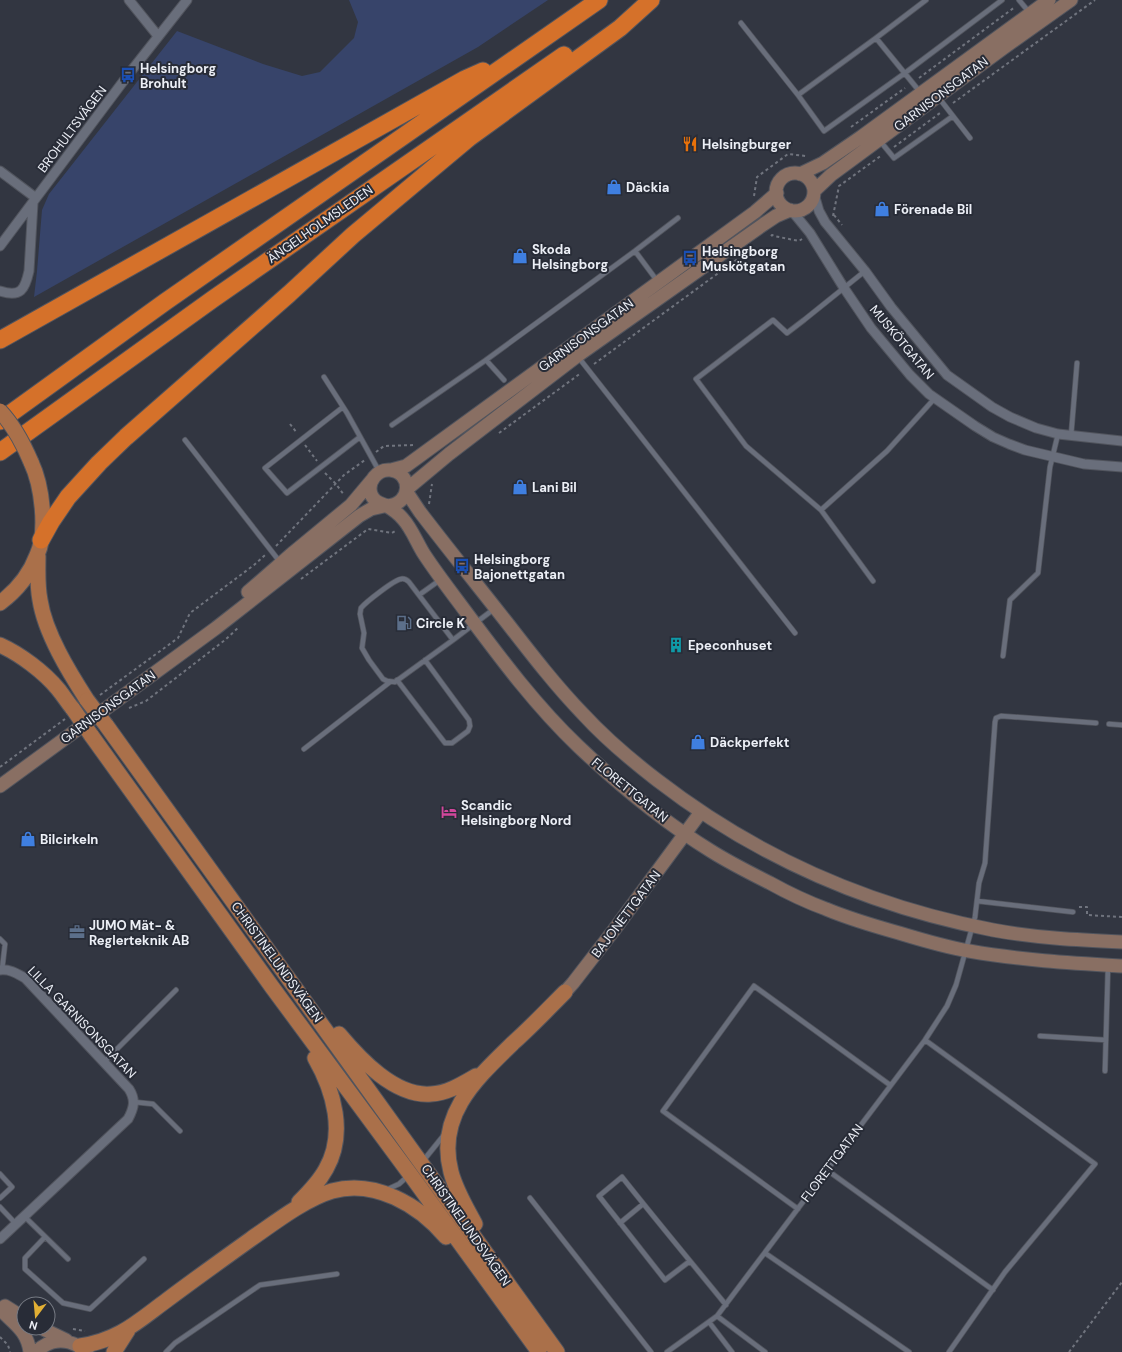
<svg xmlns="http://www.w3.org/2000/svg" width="1122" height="1352" font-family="'DM Sans',sans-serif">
  <rect width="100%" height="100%" fill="#323641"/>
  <path fill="#37446a" d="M349,0h199l-70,47 -444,250 3,-26 5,-61 7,-16 128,-163 86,33 39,12 18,-4 34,-34 4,-16z"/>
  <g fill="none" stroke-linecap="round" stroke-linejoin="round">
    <defs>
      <path id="lane" d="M926,0l-50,38 -78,57 26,36 81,-58 97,-73
        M1019,0l10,12
        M741,23l57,72
        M876,38l44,54
        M939,98l31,40
        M880,141l14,17 59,-42
        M635,251l23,31
        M865,271l-61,49 -17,13 -14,-13 -77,59 50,67 75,64 66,-59 48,-53
        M579,358l216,275
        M486,360l149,-109 43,-33
        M324,377l23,36 32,58
        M343,407l-78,61 22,25 73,-56
        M392,425l94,-65 18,20
        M1071,436l6,-73
        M185,440l95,122
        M821,510l52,71
        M419,595l21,-15
        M453,640l-58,42 -8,-1 -4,-2 -14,-19 -7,-12 2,-15 -4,-19 1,-6c5,-6 33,-28 40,-29 4,-1 6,1 8,3l44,58 41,-31
        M1003,656l7,-56 28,-27 12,-106 8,-33
        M397,680l48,63h7l16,-12 2,-5 -1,-6 -44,-60
        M1109,724l13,1
        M304,749l86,-67
        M977,901l96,11
        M0,939l5,5 -3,26
        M1040,1036l66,4
        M925,1040l170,124 -90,108 -56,80
        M104,1062l72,-72
        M1105,1071l3,-104
        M134,1102l19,2 27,27
        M423,1161l21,-26
        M827,1170l166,120
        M0,1174l12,13 -12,11
        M386,1190l13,-6 9,-8
        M530,1198l121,154
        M0,1207l16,17
        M798,1209l-135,-98 91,-125 136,99
        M24,1216l44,43
        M620,1223l23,-19
        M45,1237l-20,21v11l38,34 27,6 54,-50
        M765,1253l144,99
        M690,1261l-25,19 -66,-84 23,-19c34,43 69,85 104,128
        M717,1316l48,36
        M709,1322l23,30
        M166,1352l9,-9 85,-58 77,-11
        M667,1352l50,-36 208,-276 22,-34 9,-21 19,-68 4,-34 6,-20 10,-141 1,-4 5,-2 95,7"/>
      <path id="street" d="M129,0l29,36
        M0,171l36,27
        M814,194l5,17 6,11 40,49 26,36 56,68 45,32 18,10 26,11 22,6 64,7
        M792,211l18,22 34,55 27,40 39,47 19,19 46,32 18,11 16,7 16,6 59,14 38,3
        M0,246l128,-171 59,-75
        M0,291c21,7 25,-2 29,-20l4,-68
        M0,970c10,-1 16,3 25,8l104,111c7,11 5,19 -1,30l-128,120"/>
      <path id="secondary" d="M776 192a19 19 0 1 1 38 0a19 19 0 1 1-38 0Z
        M800,174l23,-11 38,-26 188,-137
        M814,191l17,-16 171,-126 69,-49
        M391,470l15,-4 349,-254 22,-19
        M407,489l42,-35 128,-98 187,-132 12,-8 14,-6
        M406,491l14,21c29,38 59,75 88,112 24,31 48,62 75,90 22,24 48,46 74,66 101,78 211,126 336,150 43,8 86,10 129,12
        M387,506c26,-2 25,-34 3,-36 -13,-1 -23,12 -19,24 3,8 9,9 16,12 5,3 12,8 16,13 9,10 14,24 21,35 13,20 28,39 42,58 35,47 70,94 112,134 41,39 86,76 133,105 19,12 39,22 59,32 18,10 37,19 56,26 24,10 48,17 73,24 23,7 46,14 70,18 50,9 102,12 153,15
        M248,592l46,-40 57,-47 21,-25
        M0,786l216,-158 143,-112 12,-7 13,-3
        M565,992l8,-9 41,-53 87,-118
        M5,1306l19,12
        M0,1309c14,15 27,21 30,43
        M41,1328l25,12
        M36,1352c16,-15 34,-14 51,0"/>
      <path id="primary" d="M38,556c0,15 -1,29 2,44 5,33 29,72 47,100
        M0,603c16,-12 30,-29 37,-48 11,-24 5,-70 -6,-93
        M0,645c20,9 44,27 58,44 5,6 10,14 15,20
        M106,725l451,627
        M91,735l181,252 138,187 129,178
        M339,1034c21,25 56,63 92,60 17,-1 31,-10 45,-18
        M299,1202c10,-10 20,-20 27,-33 20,-35 8,-78 -11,-111
        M475,1224c-9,-17 -19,-33 -24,-52 -15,-57 25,-93 62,-129 18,-16 35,-34 52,-51
        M80,1346c39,-6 57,-24 87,-46 28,-21 56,-41 84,-61 23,-16 54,-40 81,-48 43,-12 87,14 114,46
        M114,1352l14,-22"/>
      <path id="highway" d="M0,340l465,-261 18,-8
        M0,421l165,-119 434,-302
        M0,452l213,-153 351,-244
        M41,540l10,-18 17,-25 31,-34 27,-26 163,-143 64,-59 116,-97 151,-110 31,-28"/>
    </defs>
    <use href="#lane" stroke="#51545d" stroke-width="6"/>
    <use href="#street" stroke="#51545d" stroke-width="11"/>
    <use href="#secondary" stroke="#51545d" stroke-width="15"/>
    <use href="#primary" stroke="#51545d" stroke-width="17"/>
    <use href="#highway" stroke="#51545d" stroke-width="19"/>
    <path stroke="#70747e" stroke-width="2" stroke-dasharray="3 3" stroke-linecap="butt" d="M919,78l96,-71
      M953,103l142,-103
      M851,127l54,-39
      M894,147l46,-34
      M754,196l3,-19 31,-23 18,2
      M834,215l8,10
      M833,216l6,-30 43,-31
      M771,236l1,-1 2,1 25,5 3,-2
      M594,364l145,-106
      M290,424l7,9
      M499,433l82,-60
      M305,445l12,16
      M376,452l8,-6 30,-1
      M325,473l11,11 8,11
      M429,504l3,-20
      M276,546l68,-71 21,-15
      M301,579l67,-50 24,4 5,-3
      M100,695l78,-57 12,-25 64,-48 11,-10
      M129,708l17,-7 79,-61 14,-13
      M0,767l65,-48
      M1079,907h8v8l35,2
      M73,1329l12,2
      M0,1337l8,8 2,7
      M1069,1352l53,-70"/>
    <use href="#lane" stroke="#696e7b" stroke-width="4.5"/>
    <use href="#street" stroke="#696e7b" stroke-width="9"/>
    <use href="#secondary" stroke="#896f63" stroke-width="13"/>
    <use href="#primary" stroke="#aa704a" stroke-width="15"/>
    <use href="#highway" stroke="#d5712a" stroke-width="17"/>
    <defs>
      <path id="primary-bridge" d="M0,411c14,15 23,32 31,51
        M87,700l19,25
        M73,709l18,26"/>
    </defs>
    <use href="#primary-bridge" stroke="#51545d" stroke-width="17" stroke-linecap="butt"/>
    <use href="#primary-bridge" stroke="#aa704a" stroke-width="15"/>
  </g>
  <defs>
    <symbol id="bus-bare" viewBox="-9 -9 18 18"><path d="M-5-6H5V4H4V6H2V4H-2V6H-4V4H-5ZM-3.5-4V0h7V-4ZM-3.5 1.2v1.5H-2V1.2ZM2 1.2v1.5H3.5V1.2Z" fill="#1a4fb4" stroke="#282c37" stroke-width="2.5" paint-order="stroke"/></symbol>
    <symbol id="restaurant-bare" viewBox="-9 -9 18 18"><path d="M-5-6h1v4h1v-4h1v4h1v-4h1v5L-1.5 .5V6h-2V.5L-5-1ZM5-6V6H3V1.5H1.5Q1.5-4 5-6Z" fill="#e8710a" stroke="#282c37" stroke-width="2.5" paint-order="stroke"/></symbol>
    <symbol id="shop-bare" viewBox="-9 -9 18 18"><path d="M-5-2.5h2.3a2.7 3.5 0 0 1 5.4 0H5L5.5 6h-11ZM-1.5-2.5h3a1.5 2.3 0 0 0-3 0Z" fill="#3f7fe0" stroke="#282c37" stroke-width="2.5" paint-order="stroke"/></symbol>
    <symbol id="fuel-bare" viewBox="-9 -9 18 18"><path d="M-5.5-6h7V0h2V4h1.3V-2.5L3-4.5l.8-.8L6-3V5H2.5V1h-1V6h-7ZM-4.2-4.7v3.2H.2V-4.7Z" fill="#5c6f8a" stroke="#282c37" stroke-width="2.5" paint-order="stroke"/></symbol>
    <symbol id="building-bare" viewBox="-9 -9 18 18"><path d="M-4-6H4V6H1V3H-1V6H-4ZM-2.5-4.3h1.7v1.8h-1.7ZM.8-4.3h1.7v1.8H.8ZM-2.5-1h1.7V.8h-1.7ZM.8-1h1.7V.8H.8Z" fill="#0f9aa8" stroke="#282c37" stroke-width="2.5" paint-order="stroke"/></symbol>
    <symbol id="hotel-bare" viewBox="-9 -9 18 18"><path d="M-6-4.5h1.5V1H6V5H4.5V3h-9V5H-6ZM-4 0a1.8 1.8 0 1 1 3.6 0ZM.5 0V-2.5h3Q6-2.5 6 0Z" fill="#d1479c" stroke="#282c37" stroke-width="2.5" paint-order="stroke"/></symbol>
    <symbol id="office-bare" viewBox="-9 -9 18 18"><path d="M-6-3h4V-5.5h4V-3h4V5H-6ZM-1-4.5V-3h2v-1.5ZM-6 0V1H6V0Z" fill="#5c6f8a" stroke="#282c37" stroke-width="2.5" paint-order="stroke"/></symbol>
  </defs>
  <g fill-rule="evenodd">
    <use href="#bus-bare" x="117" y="64" width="22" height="22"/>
    <use href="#restaurant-bare" x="679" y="133" width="22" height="22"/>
    <use href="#shop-bare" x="603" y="176" width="22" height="22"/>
    <use href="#shop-bare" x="871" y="198" width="22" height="22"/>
    <use href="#shop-bare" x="509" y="245" width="22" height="22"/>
    <use href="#bus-bare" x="679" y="247" width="22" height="22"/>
    <use href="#shop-bare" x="509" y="476" width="22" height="22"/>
    <use href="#bus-bare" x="451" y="555" width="22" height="22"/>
    <use href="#fuel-bare" x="393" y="612" width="22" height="22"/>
    <use href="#building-bare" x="665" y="634" width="22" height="22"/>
    <use href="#shop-bare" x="687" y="731" width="22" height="22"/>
    <use href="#hotel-bare" x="438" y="801" width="22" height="22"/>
    <use href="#shop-bare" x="17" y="828" width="22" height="22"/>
    <use href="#office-bare" x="66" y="921" width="22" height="22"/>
  </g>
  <g text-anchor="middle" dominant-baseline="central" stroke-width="4" stroke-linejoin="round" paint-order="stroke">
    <g font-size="13" font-weight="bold" fill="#eceff6" stroke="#282c37" text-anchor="start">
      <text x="140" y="68">Helsingborg<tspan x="140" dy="15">Brohult</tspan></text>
      <text x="702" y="144">Helsingburger</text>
      <text x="626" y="187">Däckia</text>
      <text x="894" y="209">Förenade Bil</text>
      <text x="532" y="249">Skoda<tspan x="532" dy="15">Helsingborg</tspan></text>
      <text x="702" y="251">Helsingborg<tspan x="702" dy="15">Muskötgatan</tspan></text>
      <text x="532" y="487">Lani Bil</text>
      <text x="474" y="559">Helsingborg<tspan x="474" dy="15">Bajonettgatan</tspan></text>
      <text x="416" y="623">Circle K</text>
      <text x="688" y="645">Epeconhuset</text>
      <text x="710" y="742">Däckperfekt</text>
      <text x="461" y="805">Scandic<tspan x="461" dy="15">Helsingborg Nord</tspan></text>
      <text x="40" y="839">Bilcirkeln</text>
      <text x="89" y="925">JUMO Mät- &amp;<tspan x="89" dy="15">Reglerteknik AB</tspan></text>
    </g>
    <g font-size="13" fill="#eceff6" stroke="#282c37">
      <text transform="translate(941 94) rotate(-37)">GARNISONSGATAN</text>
      <text transform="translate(72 129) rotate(-53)">BROHULTSVÄGEN</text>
      <text transform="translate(320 224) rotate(-35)">ÄNGELHOLMSLEDEN</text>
      <text transform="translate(586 335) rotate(-36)">GARNISONSGATAN</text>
      <text transform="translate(902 342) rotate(50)">MUSKÖTGATAN</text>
      <text transform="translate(108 707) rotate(-36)">GARNISONSGATAN</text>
      <text transform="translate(630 790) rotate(39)">FLORETTGATAN</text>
      <text transform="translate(626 914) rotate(-53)">BAJONETTGATAN</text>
      <text transform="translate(277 962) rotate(54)">CHRISTINELUNDSVÄGEN</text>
      <text transform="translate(82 1022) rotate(46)">LILLA GARNISONSGATAN</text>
      <text transform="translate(832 1163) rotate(-53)">FLORETTGATAN</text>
      <text transform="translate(466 1225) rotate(55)">CHRISTINELUNDSVÄGEN</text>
    </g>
  </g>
  <g transform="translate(36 1316) rotate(196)"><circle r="19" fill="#282c37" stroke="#767a83"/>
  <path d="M0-3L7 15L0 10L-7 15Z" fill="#e2af34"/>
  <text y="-6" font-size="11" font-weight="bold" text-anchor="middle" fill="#eceff6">N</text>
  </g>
</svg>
